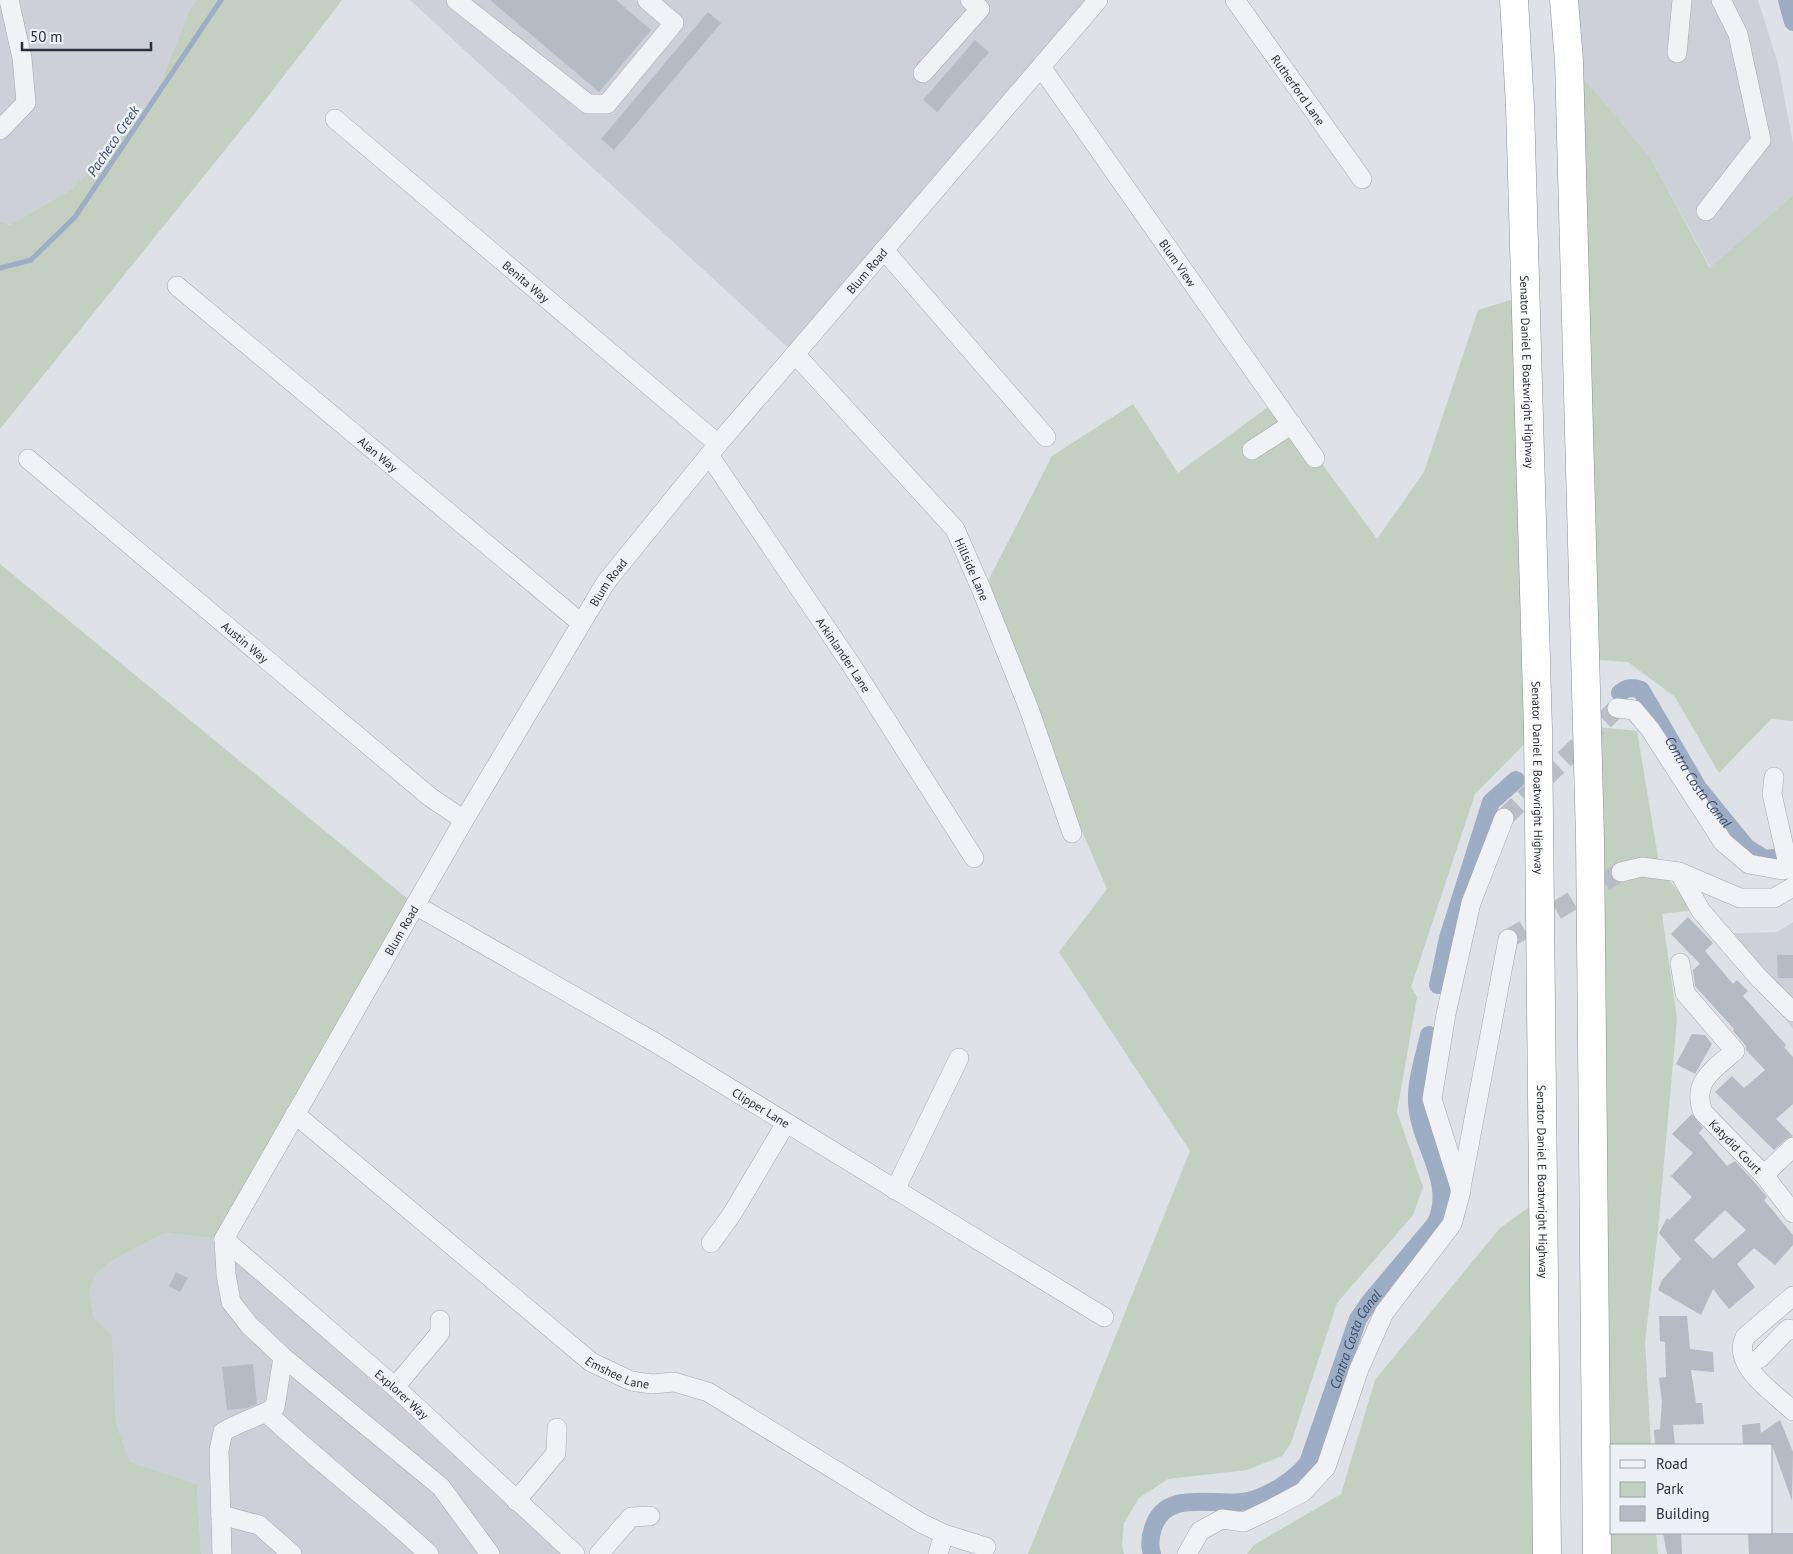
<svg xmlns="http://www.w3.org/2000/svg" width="1793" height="1554" font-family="'PT Sans',sans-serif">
  <rect width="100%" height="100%" fill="#dee1e6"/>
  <path fill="#cdd0d7" d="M0,0h196l-7,11 -39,99 -78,79 -62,36 -10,-3z
    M410,0h688l-303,354z
    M1579,0h179l20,64 15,79v52l-82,73 -61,-111 -81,-96z
    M1793,922v107l-76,-95 60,-2z
    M165,1233l59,6 351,315h-374l-4,-70 -67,-22 -14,-39 -4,-88 -18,-17 -5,-26 6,-17 16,-14z"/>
  <path fill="#c3cfc0" d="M196,0h146l-76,99 -266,330v-207l10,3 62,-36 78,-79 39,-99z
    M1569,61l81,96 60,111 83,-73v526l-22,-2 -52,54 -44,-76 -47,-35 -43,-3z
    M1524,296l14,434 -63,64 -64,193 6,10 -20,115 26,75 -10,28 -76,88 -46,140 -9,13 -35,14 -79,9 -29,19 -15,25 -2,22 2,9h-96l162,-403 -131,-199 48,-63 -78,-180 -46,-118 69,-135 81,-52 45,69 98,-72 101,138 47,-67 54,-162z
    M0,564l415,341 -191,334 -59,-6 -54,28 -16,14 -6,17 5,26 18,17 4,88 14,39 67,22 4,70h-201z
    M1587,726l50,5 23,138 33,41 -31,4 15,105 -19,210 -13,113 6,103h-39v88h44l2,21h-61z
    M1543,1197l4,357h-300l7,-9 87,-51 34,-114 125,-152z"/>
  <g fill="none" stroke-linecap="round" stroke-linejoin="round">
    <path stroke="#9dadc3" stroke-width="5" d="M0,268l31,-8 44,-43 146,-217"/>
    <g stroke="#9dadc3" stroke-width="18">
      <path d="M1787,0l6,22"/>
      <path id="s1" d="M1620,693c7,-6 12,-6 21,-3l57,98 48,59 19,12 28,-3"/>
      <path d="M1438,985l10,-47 43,-136 25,-22"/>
      <path id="s2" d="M1152,1554c-3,-9 -2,-17 1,-26 13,-41 63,-20 95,-27 21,-5 47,-21 60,-38l50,-144 11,-16 67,-80c20,-45 -21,-82 -19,-127 0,-20 8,-41 12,-61"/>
    </g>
  </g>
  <path fill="#b6bac2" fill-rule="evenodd" d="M490,0h126l35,30 -52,62z
    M708,12l13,11 -107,127 -13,-11z
    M975,40l14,12 -52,60 -14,-12z
    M1688,917l25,26 -8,8 28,33 4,-4 11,11 -5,5 43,49 -2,2 9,10v47l-17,15 17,17 -7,3 -12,11 -59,-58 17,-16 12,12 21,-18 -19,-20v-4l-13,-15 1,-2 -39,-43 -2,-16 7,-6 -29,-30z
    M1777,955h16v23h-15z
    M1692,1034l13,1 7,9 -17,30 -19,-10z
    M1692,1114l11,14 -4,5 28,33 8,-5 15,16 17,20 -3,3 29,35v10l-18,20 -21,-17 -17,16 18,23 -26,22 -16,-20 -12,26 -43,-25 4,-10 19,-21 -22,-26 8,-15 2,2 23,-23 -21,-21 22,-23 -21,-19zM1725,1210l21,20 -33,29 -19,-19z
    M176,1272l12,6 -8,14 -11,-6z
    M1659,1316h28l3,33 23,3 1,20 -23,-2 5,33h6l2,21 -31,1 2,20h-20l-1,-15 6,-1 2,-27 -3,-24 7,-1 -1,-35 -5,-1z
    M253,1364l4,40 -10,4 -20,2 -5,-43z
    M1780,1420l13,32 -1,49 -20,-56h-29l-1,-20 18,-2 1,10z
    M1663,1533h18l1,21h-15z
    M1748,1533h45v21h-44z"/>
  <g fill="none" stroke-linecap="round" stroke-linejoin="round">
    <path stroke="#babdc4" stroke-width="19" stroke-dasharray="19 9" stroke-linecap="butt" d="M1504,818l113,-110
      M1508,939l113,-67"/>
    <defs>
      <g id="minor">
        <path d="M456,0l132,104h19l67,-81 -27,-23"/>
        <path id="s3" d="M1235,0l127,179"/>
        <path d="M1677,53l5,-53"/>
        <path id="s4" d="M1041,67l274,391"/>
        <path d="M923,73l57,-64 -10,-9"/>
        <path id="s5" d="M335,119l383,325"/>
        <path d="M0,130l26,-27 -4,-45 -13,-58"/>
        <path d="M1706,211l55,-71 -23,-106 -17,-34"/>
        <path d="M884,250l162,187"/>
        <path id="s6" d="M177,286l404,337"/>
        <path id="s7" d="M795,354l160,175 27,62 47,118 43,124"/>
        <path d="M1252,450l40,-26"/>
        <path id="s8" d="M709,455l143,211 122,192"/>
        <path id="s9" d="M28,459l402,338 34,23"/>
        <path d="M1617,708l17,2 16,19 73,113 26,22 33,6 11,-2"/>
        <path d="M1774,777l-2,17 17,75"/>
        <path d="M1621,872l21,-5 37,5"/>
        <path d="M1793,887l-19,11h-34l-61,-26 22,39 57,66 35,35"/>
        <path id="s10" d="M415,905l241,138 448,274"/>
        <path id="s11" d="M1680,963l5,30 50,58c-21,18 -44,31 -32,61l61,63 29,38"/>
        <path id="s12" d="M295,1114l296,248 40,19 21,3 22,-2 34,10 213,131 23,11 42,13"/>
        <path d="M1764,1175l29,-28"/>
        <path d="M1461,1188l47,-249"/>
        <path d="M895,1190l64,-132"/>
        <path id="s13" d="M224,1239l240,-419 142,-238 112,-138 380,-444"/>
        <path id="s14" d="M224,1239l171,148 180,167"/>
        <path d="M224,1239l2,35 5,28 18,23 34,32 158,130 49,67"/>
        <path d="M711,1243l21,-29 54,-91"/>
        <path d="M1793,1296l-48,41c-14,30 30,56 48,74"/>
        <path d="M1747,1364l13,-6 28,-29 5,1"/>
        <path d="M395,1387l45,-54v-13"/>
        <path d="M267,1413c52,49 109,92 162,141"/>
        <path d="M516,1501l40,-48 1,-25"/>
        <path d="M221,1515l38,10 33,29"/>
        <path d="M222,1554l-3,-104 4,-18c17,-11 35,-14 52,-25l8,-50"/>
        <path d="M599,1554l32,-37 19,-1"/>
        <path d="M938,1554l6,-20"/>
        <path d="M1187,1554l13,-23 22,-12 22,3 29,-14 30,-16 23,-25 33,-98 25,-56 68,-89 9,-33 -29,-92 14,-85 25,-111 33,-85"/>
      </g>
      <g id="highway">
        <path id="s15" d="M1514,0l6,106 18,624 9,824"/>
        <path d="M1564,0l5,61 21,777 7,716"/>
      </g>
    </defs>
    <use href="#minor" stroke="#a4a8af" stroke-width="20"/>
    <use href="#highway" stroke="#878e9b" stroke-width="29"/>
    <use href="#minor" stroke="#f0f2f5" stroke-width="19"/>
    <use href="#highway" stroke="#fff" stroke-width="28"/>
  </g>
  <g text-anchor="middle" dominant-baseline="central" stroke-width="5" stroke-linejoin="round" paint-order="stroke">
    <g font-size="12" fill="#292f3b" stroke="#edf0f4">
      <text stroke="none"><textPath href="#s3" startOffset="110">Rutherford Lane</textPath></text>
      <text stroke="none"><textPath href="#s4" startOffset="239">Blum View</textPath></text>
      <text stroke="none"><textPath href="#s13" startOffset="1166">Blum Road</textPath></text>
      <text stroke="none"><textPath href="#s5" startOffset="251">Benita Way</textPath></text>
      <text stroke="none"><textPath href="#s15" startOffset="372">Senator Daniel E Boatwright Highway</textPath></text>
      <text stroke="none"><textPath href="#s6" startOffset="262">Alan Way</textPath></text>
      <text stroke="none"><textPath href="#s7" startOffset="281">Hillside Lane</textPath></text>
      <text stroke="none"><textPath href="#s13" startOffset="761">Blum Road</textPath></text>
      <text stroke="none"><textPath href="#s9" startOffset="284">Austin Way</textPath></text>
      <text stroke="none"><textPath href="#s8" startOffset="241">Arkinlander Lane</textPath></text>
      <text stroke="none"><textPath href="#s15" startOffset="778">Senator Daniel E Boatwright Highway</textPath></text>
      <text stroke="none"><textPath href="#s13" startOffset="356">Blum Road</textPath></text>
      <text stroke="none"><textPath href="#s10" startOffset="401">Clipper Lane</textPath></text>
      <text stroke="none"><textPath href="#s11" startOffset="230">Katydid Court</textPath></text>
      <text stroke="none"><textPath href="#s15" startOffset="1182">Senator Daniel E Boatwright Highway</textPath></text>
      <text stroke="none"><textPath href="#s12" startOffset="415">Emshee Lane</textPath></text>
      <text stroke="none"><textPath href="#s14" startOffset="236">Explorer Way</textPath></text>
    </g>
    <g font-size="14" font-style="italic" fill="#374c6b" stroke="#edf0f4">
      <text transform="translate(113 141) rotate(-56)">Pacheco Creek</text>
      <text stroke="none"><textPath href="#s1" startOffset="131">Contra Costa Canal</textPath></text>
      <text stroke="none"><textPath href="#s2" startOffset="338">Contra Costa Canal</textPath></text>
    </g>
  </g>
  <rect x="1610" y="1444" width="162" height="90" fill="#edf0f4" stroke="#9fa3aa"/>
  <rect x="1620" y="1460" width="25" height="8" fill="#f0f2f5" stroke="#9fa3aa"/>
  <text x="1656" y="1469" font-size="15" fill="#292f3b">Road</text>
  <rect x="1620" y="1482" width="25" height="15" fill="#c3cfc0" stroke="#9fa3aa"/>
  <text x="1656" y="1494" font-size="15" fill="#292f3b">Park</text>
  <rect x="1620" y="1506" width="25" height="15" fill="#b6bac2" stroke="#9fa3aa"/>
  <text x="1656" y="1519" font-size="15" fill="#292f3b">Building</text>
  <path d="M22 42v8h129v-8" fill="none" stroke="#292f3b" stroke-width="2.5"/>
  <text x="30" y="42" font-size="15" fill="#292f3b" stroke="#edf0f4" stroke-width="4" paint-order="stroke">50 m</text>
</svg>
